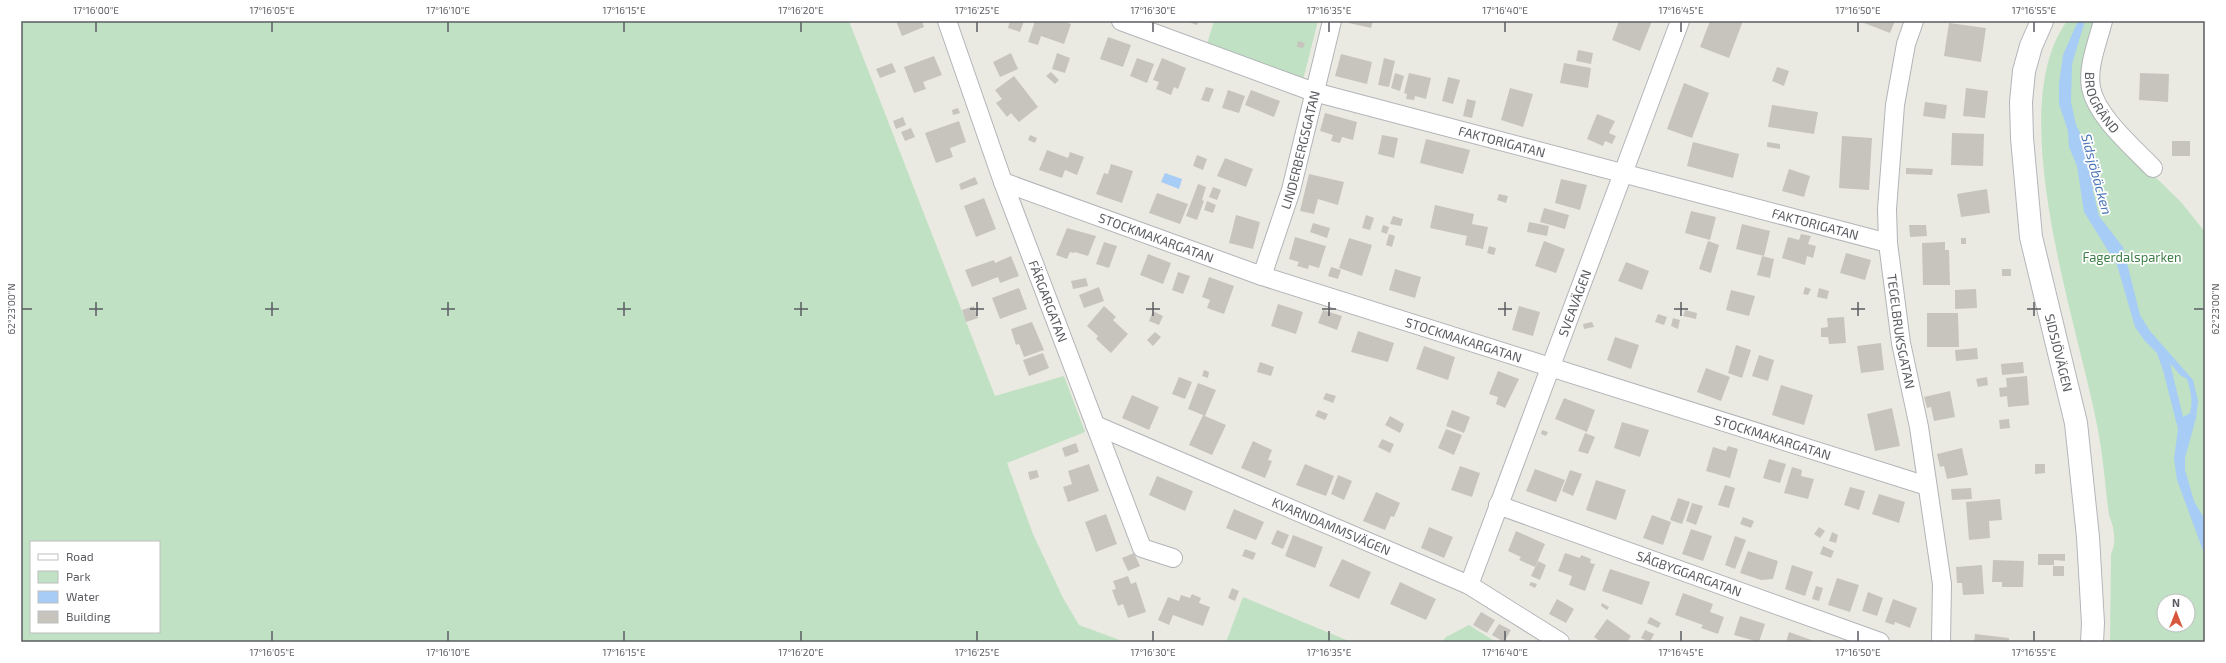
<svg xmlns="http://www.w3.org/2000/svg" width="2226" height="663" font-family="'Exo 2',sans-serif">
  <rect width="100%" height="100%" fill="#ebeae2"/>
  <path fill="#c0e1c3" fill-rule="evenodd" d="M21,21h828l146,375 69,-20 21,56 -78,31 26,71 30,64 16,27 46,17h-1104zM31,542h128v90h-128z
    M1214,21h104l-15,59 -96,-36z
    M2067,21h28l-5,19 19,92 72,70 24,30v410h-95l1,-88c6,-12 3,-27 -2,-39 -4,-30 -6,-61 -12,-90 -19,-101 -95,-315 -30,-404zM2164,601h24v24h-24z
    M1243,597l108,45h-125z
    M1469,625l27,17h-54l4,-5z"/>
  <path fill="#a7ccf6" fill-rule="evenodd" d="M2078,21h7l-13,43 -1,38 5,23 14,27 3,39 6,25 24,31 17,68 10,16 43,49 5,21 -2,17 -11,40v12l9,31 11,19v36l-28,-76 -3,-21 4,-30 -15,-59 -6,-17 -12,-12 -10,-14 -18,-62 -33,-53 -7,-46 -8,-19 -1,-16 -9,-27v-20l4,-29zM2170,363l10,12 7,4c4,12 6,22 3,34l-7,4z
    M1165,173l17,6 -3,10 -18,-7z"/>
  <path fill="#c7c4be" d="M896,21h26l2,6 -22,9z
    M1010,21h14l-4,11 -12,-4z
    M1035,21h27l9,3 -7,20 -23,-8 -3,9 -10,-3z
    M1186,21h13l-2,4z
    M1349,21h24l-2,7 -22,-5z
    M1619,21h33l-12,30 -28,-11z
    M1710,21h33l-14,37 -29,-11z
    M1859,21h36l-5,12z
    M1949,23l37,5 -5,34 -37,-6z
    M1108,37l23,8 -8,22 -23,-8z
    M1298,41l7,2 -2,5 -6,-1z
    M1578,50l15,3 -2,11 -15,-3z
    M1011,53l7,16 -18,8 -7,-15z
    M1057,53l13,5 -5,15 -13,-4z
    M1341,54l31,8 -5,22 -32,-8z
    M934,56l8,19 -19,7 3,7 -12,4 -10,-26z
    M1137,58l17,6 -7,19 -17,-7z
    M1162,58l24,10 -8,21 -4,-2 -3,8 -15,-6 3,-7 -6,-2z
    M1384,58l11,3 -6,26 -11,-2z
    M892,63l4,9 -16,6 -4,-9z
    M1564,63l27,5 -3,20 -28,-5z
    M1777,67l12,4 -5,15 -12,-5z
    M1051,72l8,8 -4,4 -9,-8z
    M1395,73l9,3 -4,15 -9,-3z
    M1409,73l22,5 -5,21 -11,-3 -1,4 -8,-1 1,-5 -3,-1z
    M2140,73l29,1 -1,28 -29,-2z
    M1014,76l24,31 -19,15 -8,-9 -4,4 -11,-14 6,-4 -7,-9z
    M1448,77l12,3 -7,24 -11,-3z
    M1684,83l25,10 -17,45 -25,-9z
    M1206,87l8,2 -5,13 -8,-2z
    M1510,88l23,6 -10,33 -22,-7z
    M1966,88l22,3 -3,27 -22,-2z
    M1228,90l17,6 -6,17 -17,-5z
    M1251,90l29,11 -6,16 -29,-12z
    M1467,99l9,2 -4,17 -9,-2z
    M1925,102l22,3 -2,14 -22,-3z
    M1772,105l46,7 -4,22 -46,-7z
    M958,108l2,5 -7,2 -1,-5z
    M1325,113l32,9 -4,18 -11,-3 -2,6 -9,-2 2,-6 -13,-4z
    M1597,114l18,7 -6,12 7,3 -4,8 -7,-3 -2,5 -16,-7z
    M903,117l3,8 -10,4 -3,-8z
    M959,121l7,21 -16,6 3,9 -17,6 -11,-30z
    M911,128l4,9 -10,4 -4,-9z
    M1952,133l32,1 -1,32 -32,-1z
    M1030,135l7,3 -2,5 -7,-3z
    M1382,135l16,3 -4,20 -16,-4z
    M1842,136l30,2 -3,52 -30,-2z
    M1426,139l44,11 -7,24 -43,-11z
    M2172,141h18v15h-18z
    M1693,142l46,12 -6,24 -46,-12z
    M1767,142l13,2v5l-13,-2z
    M1047,150l21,8 2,-6 14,5 -7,18 -12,-5 -3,8 -23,-8z
    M1197,155l10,4 -4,11 -10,-4z
    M1225,158l28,11 -7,18 -29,-11z
    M1111,164l22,7 -11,32 -26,-9 8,-21 4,1z
    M1906,168l27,1 -1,6 -26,-1z
    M1789,169l21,7 -6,21 -22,-6z
    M1309,174l35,8 -6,23 -20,-6 -4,15 -14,-3z
    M975,177l3,7 -17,6 -2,-6z
    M1561,179l26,6 -7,25 -25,-7z
    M1198,184l8,3 -4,13 2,1 -7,19 -11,-4z
    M1213,187l8,3 -4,10 -8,-3z
    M1987,189l3,24 -29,4 -4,-23z
    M1157,193l31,11 -8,20 -31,-11z
    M1499,194l9,2 -2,7 -9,-3z
    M984,198l12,31 -20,8 -12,-31z
    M1207,201l9,4 -3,8 -9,-3z
    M1435,205l39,9 -2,10 16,3 -5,22 -18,-4 2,-9 -37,-8z
    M1544,208l25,7 -4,14 -25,-7z
    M1691,211l25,6 -6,23 -25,-7z
    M1236,215l24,7 -7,27 -24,-6z
    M1366,215l8,3 -4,12 -8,-2z
    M1393,216l10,3 -2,7 -11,-2z
    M1529,222l20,4 -2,10 -20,-4z
    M1313,223l17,5 -3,10 -17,-6z
    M1742,224l28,7 -6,25 -28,-7z
    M1383,225l6,2 -2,7 -6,-2z
    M1909,225h17l1,11 -17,1z
    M1067,228l29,8 -8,20 -13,-4 -1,1 -4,-1 -3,7 -11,-4z
    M1389,234l6,2 -3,11 -6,-2z
    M1801,234l10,2 -3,8 8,2 -3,12 -6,-2 -2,9 -23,-7 6,-21 11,3z
    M1295,237l31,9 -7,22 -10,-3 -1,4 -11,-3 2,-4 -10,-3z
    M1349,238l23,7 -10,31 -23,-8z
    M1961,238h5v6h-5z
    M1544,241l21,8 -9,24 -21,-7z
    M1708,241l11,4 -8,28 -12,-4z
    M1104,242l13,4 -8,22 -13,-4z
    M1945,242v8h4l1,35h-27l-1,-42z
    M1489,246l7,2 -2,7 -7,-2z
    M1846,253l25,7 -6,20 -25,-7z
    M1148,254l23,9 -8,21 -23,-9z
    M1011,256l8,20 -19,7 -2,-6 -26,10 -7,-17 29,-10 1,3z
    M1762,256l12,3 -4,19 -13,-3z
    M1626,262l23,9 -7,19 -24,-9z
    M1331,267l10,3 -3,9 -10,-3z
    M1395,269l26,8 -6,21 -26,-8z
    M2002,269h9v7h-9z
    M1178,272l12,4 -7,18 -11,-4z
    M1209,277l25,9 -10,28 -17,-6 3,-8 -8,-3z
    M1086,278l2,8 -15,3 -2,-8z
    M1099,287l5,14 -20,7 -5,-13z
    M1805,287l6,2 -3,6 -5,-1z
    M1019,288l8,21 -27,10 -8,-21z
    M1819,288l10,3 -2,8 -10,-2z
    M1976,289l1,19 -22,1v-19z
    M1731,290l24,6 -6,20 -23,-6z
    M1278,304l25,8 -7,22 -25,-8z
    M974,306l4,12 -12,4 -4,-12z
    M1104,306l12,11 -3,3 15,14 -17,19 -15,-14 2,-3 -11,-10z
    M1519,306l21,6 -7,24 -21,-6z
    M1323,310l19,6 -5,14 -19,-7z
    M1685,310l12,3 -1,6 -13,-3z
    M1153,311l10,5 -4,9 -10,-4z
    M1927,313h31l1,34h-32z
    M1658,314l9,3 -3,8 -9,-3z
    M1844,317l2,26 -17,1 -1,-7h-7v-9l7,-1 -1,-9z
    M1673,318l7,2 -2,9 -7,-3z
    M1032,322l12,28 -20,7 -5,-13 -3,1 -5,-16z
    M1592,322l2,5 -10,2 -1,-5z
    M1358,331l36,12 -6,19 -37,-10z
    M1155,332l6,5 -8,9 -6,-6z
    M1615,337l24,8 -8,24 -24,-9z
    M1881,343l3,27 -23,3 -4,-27z
    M1736,345l15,5 -9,28 -14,-5z
    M1424,346l31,11 -7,23 -32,-11z
    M1977,348l1,11 -22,2 -1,-11z
    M1043,353l6,15 -20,8 -6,-16z
    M1759,355l15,5 -6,21 -16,-5z
    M1260,362l14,5 -3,9 -14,-4z
    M2023,362l1,11 -22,2 -1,-11z
    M1706,368l24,9 -9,24 -24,-9z
    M1204,370l5,2 -1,6 -6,-2z
    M1498,371l21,8 -14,29 -9,-4 2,-7 -9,-3z
    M2027,376l2,29 -21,2 -1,-11 -7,1 -1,-9 8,-1 -1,-9z
    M1179,377l13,5 -7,17 -13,-5z
    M1987,377l1,8 -10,2 -2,-8z
    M1198,383l18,7 -11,26 21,9 -14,30 -23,-10 14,-30 -15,-6z
    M1781,385l32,10 -9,30 -32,-10z
    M1950,391l5,26 -21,4 -3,-14 -4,1 -3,-11z
    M1326,393l10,3 -3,7 -10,-4z
    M1132,395l27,12 -10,23 -27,-12z
    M1564,398l31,12 -8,22 -32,-13z
    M1892,408l8,38 -25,5 -8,-37z
    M1318,410l10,4 -3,6 -10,-4z
    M1452,410l18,7 -6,16 -18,-7z
    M1390,416l14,8 -4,9 -15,-8z
    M2009,419l1,9 -10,1 -1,-9z
    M1622,422l27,8 -9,27 -26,-9z
    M1446,429l16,6 -8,20 -16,-7z
    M1542,430l6,2 -2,4 -5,-2z
    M1585,433l10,4 -7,17 -10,-3z
    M1382,439l12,5 -4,9 -12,-6z
    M1253,441l19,9 -4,10 4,1 -7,17 -24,-10z
    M1076,443l3,9 -14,5 -3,-9z
    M1728,446l10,3 -8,29 -24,-7 7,-24 13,4z
    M1962,448l6,27 -21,4 -3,-13 -4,1 -3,-13z
    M1769,459l17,5 -6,19 -17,-5z
    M1089,464l10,27 -31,11 -5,-15 9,-3 -4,-13z
    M1305,464l29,12 -8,20 -30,-11z
    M2035,464h10v9l-10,1z
    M1460,466l20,7 -8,24 -21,-7z
    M1792,467l10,3 -1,6 13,3 -6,20 -24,-6z
    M1535,469l30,11 -9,22 -30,-11z
    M1037,470l2,7 -9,3 -2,-8z
    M1570,470l12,4 -9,22 -11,-5z
    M1338,475l14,6 -8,19 -13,-6z
    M1157,476l36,15 -8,20 -36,-16z
    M1596,480l30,10 -10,30 -30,-10z
    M1725,485l10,3 -6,20 -11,-3z
    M1850,487l15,4 -6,19 -15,-5z
    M1971,488l1,11 -20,1 -1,-11z
    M1376,492l24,11 -6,14 -3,-1 -6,14 -22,-9z
    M1879,494l26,8 -6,21 -27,-9z
    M1678,498l12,4 -8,22 -12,-4z
    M2000,499l2,21 -13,1 1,17 -21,2 -3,-38z
    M1692,503l11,3 -7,19 -10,-4z
    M1234,509l30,13 -8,18 -30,-12z
    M1106,514l11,30 -21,8 -11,-30z
    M1652,515l19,7 -8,23 -20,-7z
    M1743,517l11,4 -3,7 -11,-4z
    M1429,527l24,10 -9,21 -23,-10z
    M1819,527l6,4 -5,7 -6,-4z
    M1691,529l21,7 -9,25 -21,-7z
    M1277,530l12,5 -6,14 -12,-5z
    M1516,531l29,13 -10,23 -16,-7 2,-3 -13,-6z
    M1832,532l6,3 -2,8 -7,-2z
    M1293,535l30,12 -8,21 -30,-12z
    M1735,536l11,4 -11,29 -10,-4z
    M1823,546l11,5 -3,7 -11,-4z
    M1245,549l11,4 -3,7 -11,-4z
    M1748,551l30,10 -5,18 -12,1 -21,-7z
    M1134,553l6,13 -12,5 -6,-13z
    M1565,553l15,5 1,-3 10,4 -1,4 5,1 -10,27 -16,-6 3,-9 -14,-5z
    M2038,554h27v7l-11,-1v5h-16z
    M1342,559l29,13 -12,27 -30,-13z
    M1993,560l31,1 -1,26h-21v-5h-10z
    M1538,561l8,4 -6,15 -9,-4z
    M1792,565l21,7 -8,24 -20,-7z
    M1982,565l2,29 -21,1 -1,-12h-5l-1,-16z
    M2053,566h11v10h-11z
    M1610,569l40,13 -8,23 -40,-14z
    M1128,576l3,8 5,-2 10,30 -18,6 -5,-14 -5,2 -6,-16 4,-1 -3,-8z
    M1837,578l22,7 -9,27 -22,-7z
    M1400,582l36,17 -10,21 -36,-16z
    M1531,582l6,2 -2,4 -6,-3z
    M1816,586l7,2 -4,13 -7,-2z
    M1232,588l7,3 -4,10 -7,-3z
    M1868,592l15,6 -6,18 -15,-5z
    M1683,593l30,11 -3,8 14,5 -6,17 -17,-6 2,-3 -28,-10z
    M1192,594l9,4 -2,5 11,4 -7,19 -30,-11 -4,10 -11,-5 10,-23 11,4 2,-6 9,3z
    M1557,599l17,10 -8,14 -17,-9z
    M1893,599l24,9 -7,20 -15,-6 -1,3 -9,-3z
    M1602,603l7,4 -2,3 -6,-4z
    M1481,612l14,8 -8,13 -14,-8z
    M1740,616l25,8 -6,18 -25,-7z
    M1650,617l11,6 -3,5 -11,-5z
    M1607,619l24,17 -4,6h-26l-7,-5z
    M1499,624l12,6 -7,12 -12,-7z
    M1645,630l9,4 -4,8 -9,-4z
    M1789,632l25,9v1h-28z
    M1975,634l34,4v4h-35z"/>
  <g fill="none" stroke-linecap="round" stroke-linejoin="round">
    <defs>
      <g id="minor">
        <path id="s1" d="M947,21l56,161 139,366 31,10"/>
        <path id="s2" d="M1121,21l193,71 574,151"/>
        <path id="s3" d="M1914,21l-8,23 -11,61 -8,104 1,34 13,100 18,84 23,157 -1,58"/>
        <path id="s4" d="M2103,21c-5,20 -16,46 -12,67 6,29 42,59 62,80"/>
        <path id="s5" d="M1003,182l259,94 665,210"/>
        <path id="s6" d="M1262,276l29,-86 41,-169"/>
        <path id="s7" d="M1095,425l374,160 91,57"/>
        <path id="s8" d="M1498,505l382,137"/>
        <path id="s9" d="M1469,585l211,-564"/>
      </g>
      <g id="secondary">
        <path id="s10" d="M2042,21l-11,25 -7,25 -3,31 1,36 9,99 45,186 12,114 5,86 -1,19"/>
      </g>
    </defs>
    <use href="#minor" stroke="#b2b4b8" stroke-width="20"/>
    <use href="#secondary" stroke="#b3b5bb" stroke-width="24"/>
    <use href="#minor" stroke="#fff" stroke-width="18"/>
    <use href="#secondary" stroke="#fff" stroke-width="22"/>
  </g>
  <path fill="none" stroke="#5a5c61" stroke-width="1.5" d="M96,22v10M272,22v10M448,22v10M624,22v10M801,22v10M977,22v10M1153,22v10M1329,22v10M1505,22v10M1681,22v10M1858,22v10M2034,22v10M96,302v14M272,302v14M448,302v14M624,302v14M801,302v14M977,302v14M1153,302v14M1329,302v14M1505,302v14M1681,302v14M1858,302v14M2034,302v14M22,309h10M89,309h14M265,309h14M441,309h14M617,309h14M794,309h14M970,309h14M1146,309h14M1322,309h14M1498,309h14M1674,309h14M1851,309h14M2027,309h14M2194,309h10M272,631v10M448,631v10M624,631v10M801,631v10M977,631v10M1153,631v10M1329,631v10M1505,631v10M1681,631v10M1858,631v10M2034,631v10"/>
  <g text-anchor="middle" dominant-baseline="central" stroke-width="3.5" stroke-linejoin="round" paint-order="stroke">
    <g font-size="13" fill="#5a5c61" stroke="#fff">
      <text stroke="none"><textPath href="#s4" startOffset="86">BROGRÄND</textPath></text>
      <text stroke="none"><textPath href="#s2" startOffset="400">FAKTORIGATAN</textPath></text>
      <text stroke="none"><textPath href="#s6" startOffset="132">LINDERBERGSGATAN</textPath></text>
      <text stroke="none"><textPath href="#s2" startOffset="724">FAKTORIGATAN</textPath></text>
      <text stroke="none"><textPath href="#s5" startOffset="163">STOCKMAKARGATAN</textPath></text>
      <text stroke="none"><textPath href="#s1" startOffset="298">FÄRGARGATAN</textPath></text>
      <text stroke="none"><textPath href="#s9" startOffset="301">SVEAVÄGEN</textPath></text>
      <text stroke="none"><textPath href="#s3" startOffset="314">TEGELBRUKSGATAN</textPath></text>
      <text stroke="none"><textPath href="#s5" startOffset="487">STOCKMAKARGATAN</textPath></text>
      <text stroke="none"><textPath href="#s10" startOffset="339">SIDSJÖVÄGEN</textPath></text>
      <text stroke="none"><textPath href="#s5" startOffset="811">STOCKMAKARGATAN</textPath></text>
      <text stroke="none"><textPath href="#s7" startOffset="257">KVARNDAMMSVÄGEN</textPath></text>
      <text stroke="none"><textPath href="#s8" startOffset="203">SÅGBYGGARGATAN</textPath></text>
    </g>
    <g font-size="13" fill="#3c7e45" stroke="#fff">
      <text x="2132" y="257">Fagerdalsparken</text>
    </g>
    <g font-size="14" font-style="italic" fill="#4c76b7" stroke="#fff">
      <text transform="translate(2097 174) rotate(75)">Sidsjöbäcken</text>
    </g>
  </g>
  <rect width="2226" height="663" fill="none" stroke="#ffffff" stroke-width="44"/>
  <rect x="30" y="541" width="130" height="92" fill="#ffffff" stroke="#bdbec0"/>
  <rect x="38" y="554" width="20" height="6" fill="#ffffff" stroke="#bdbec0"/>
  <text x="66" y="561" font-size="12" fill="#5a5c61">Road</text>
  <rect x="38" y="571" width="20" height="12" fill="#c0e1c3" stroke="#bdbec0"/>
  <text x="66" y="581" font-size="12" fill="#5a5c61">Park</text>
  <rect x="38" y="591" width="20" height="12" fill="#a7ccf6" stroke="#bdbec0"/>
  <text x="66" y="601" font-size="12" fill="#5a5c61">Water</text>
  <rect x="38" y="611" width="20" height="12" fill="#c7c4be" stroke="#bdbec0"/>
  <text x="66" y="621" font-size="12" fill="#5a5c61">Building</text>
  <g transform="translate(2176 613)"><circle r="19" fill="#ffffff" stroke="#bdbec0"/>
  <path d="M0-3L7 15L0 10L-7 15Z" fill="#d8563b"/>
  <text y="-6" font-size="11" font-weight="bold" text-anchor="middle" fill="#5a5c61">N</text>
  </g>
  <rect x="22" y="22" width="2182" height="619" fill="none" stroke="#5a5c61" stroke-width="1.5"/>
  <g font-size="10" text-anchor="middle" fill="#5a5c61">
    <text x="96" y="14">17°16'00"E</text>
    <text x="272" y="14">17°16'05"E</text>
    <text x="448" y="14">17°16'10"E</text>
    <text x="624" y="14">17°16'15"E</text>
    <text x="801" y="14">17°16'20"E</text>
    <text x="977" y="14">17°16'25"E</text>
    <text x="1153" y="14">17°16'30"E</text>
    <text x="1329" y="14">17°16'35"E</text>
    <text x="1505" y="14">17°16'40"E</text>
    <text x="1681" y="14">17°16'45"E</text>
    <text x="1858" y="14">17°16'50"E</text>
    <text x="2034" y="14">17°16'55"E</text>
    <text transform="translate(11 309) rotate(-90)" y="4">62°23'00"N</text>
    <text transform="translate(2215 309) rotate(-90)" y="4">62°23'00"N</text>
    <text x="272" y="656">17°16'05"E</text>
    <text x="448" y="656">17°16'10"E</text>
    <text x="624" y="656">17°16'15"E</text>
    <text x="801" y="656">17°16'20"E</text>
    <text x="977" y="656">17°16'25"E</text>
    <text x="1153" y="656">17°16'30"E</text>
    <text x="1329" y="656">17°16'35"E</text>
    <text x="1505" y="656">17°16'40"E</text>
    <text x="1681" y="656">17°16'45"E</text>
    <text x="1858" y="656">17°16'50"E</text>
    <text x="2034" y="656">17°16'55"E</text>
  </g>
</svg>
